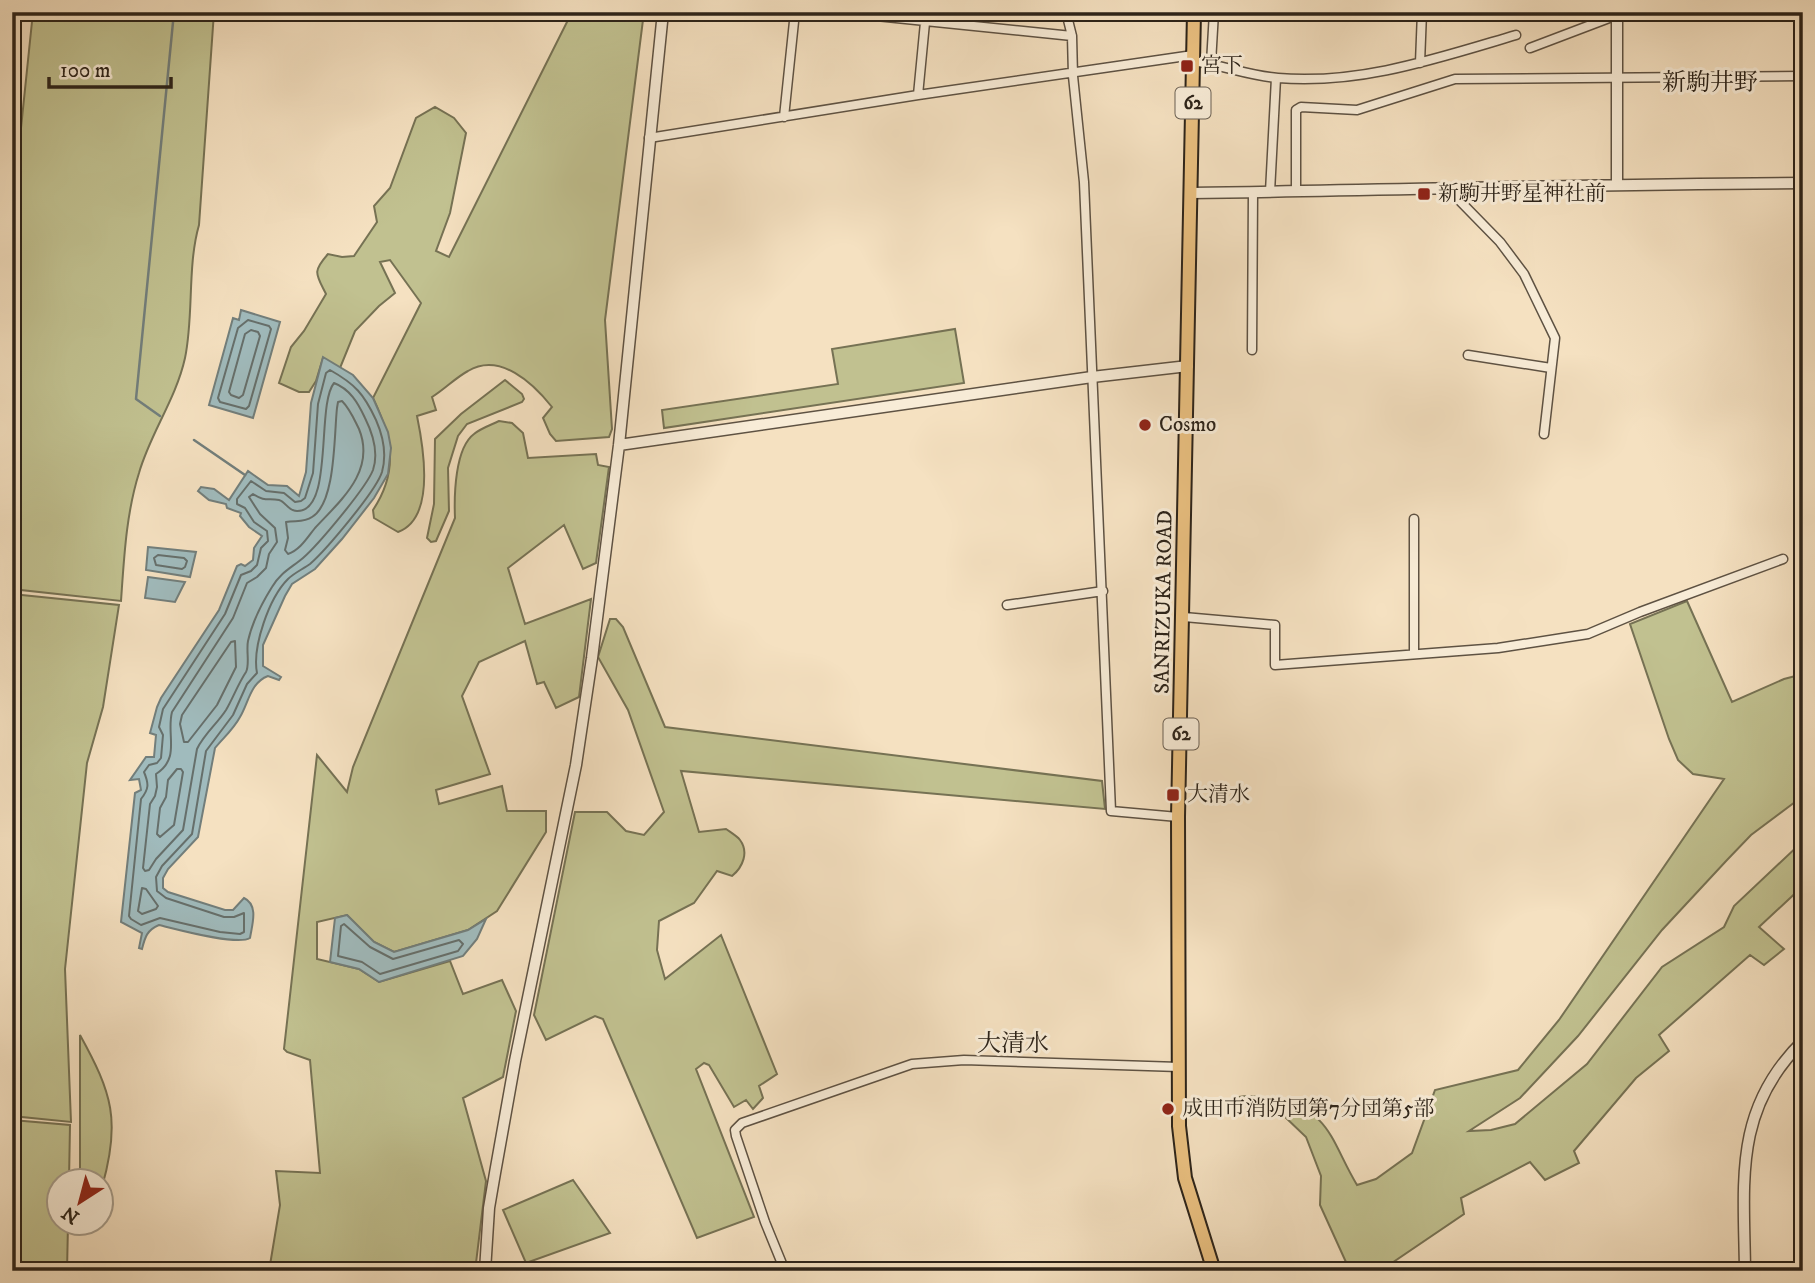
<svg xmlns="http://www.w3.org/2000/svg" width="1815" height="1283" font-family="'IM FELL DW Pica','Noto Serif JP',serif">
  <rect width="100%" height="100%" fill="#f5e1c1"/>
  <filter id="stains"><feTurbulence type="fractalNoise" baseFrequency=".00286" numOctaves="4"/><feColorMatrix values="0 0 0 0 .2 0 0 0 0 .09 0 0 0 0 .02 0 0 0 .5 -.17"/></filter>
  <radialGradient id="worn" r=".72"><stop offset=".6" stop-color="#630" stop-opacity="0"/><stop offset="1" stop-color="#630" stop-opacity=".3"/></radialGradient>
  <path fill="#c1c190" stroke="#767254" stroke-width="2" d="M33,12h181l-15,213c-12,42 -5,90 -14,133 -9,41 -35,76 -46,115 -13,41 -15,86 -18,128l-109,-12v-374z
    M572,12h72l-39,308 7,109 -3,8 -53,4 -6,-7 -7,-16 9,-11c-19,-24 -52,-55 -84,-36 -13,7 -23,18 -36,26l4,13 -19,6c6,29 19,102 -19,116l-24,-14 -1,-8c26,-39 19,-72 0,-112l48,-95 -31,-43 -10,2 15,31 -16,13 -24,25 -15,37 -17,-10 -7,23 -7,11h-10l-20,-9 12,-36 13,-16 22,-37c-10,-20 -14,-22 2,-40l14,3 12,-1 23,-34 -3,-16 16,-18 26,-70 19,-11 19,11 12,15 -16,80 -14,38 13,6z
    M955,329l9,54 -300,45 -2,-18 176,-26 -6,-35z
    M505,380l17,14 2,5 -2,3 -55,22 -9,12 -10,32 1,43 -13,30 -5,1 -4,-4 7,-34 1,-65 26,-25z
    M499,421l13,2 11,10 5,25 68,-4 2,11 11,2 -13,96 -13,6 -19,-44 -56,43 17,56 66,-25 -12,98 -23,11 -12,-26 -7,2 -12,-43 -46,21 -17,34 28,78 -54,16 3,14 63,-18 5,25h39v21l-49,79 -29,19 -74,22 -20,-10 -27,-27 -30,7v37l42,10 20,13 71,-21 13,33 39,-14 14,31 -13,66 -40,21 23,83 -11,90h-206l11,-66 -4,-34 44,2 -10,-113 -23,-8 -3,-3 33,-294 30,37 6,-25 102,-249c-1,-23 0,-70 19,-84 7,-6 17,-9 25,-13z
    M12,594l107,11 -16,102 -16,56 -22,206 6,153 -59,-6z
    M1687,601l45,101 52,-23 19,-5v122l-52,39 -24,25 -65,70 -84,106 -58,62 -51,33 22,-1 24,-6 72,-60 75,-97 62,-40 10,-21 69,-65v45l-44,41 25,22 -20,16 -14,-10 -91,80 10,16 -33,27 -62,73 5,12 -34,17 -15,-18 -69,36 3,16 -84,57h-30l-30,-66 1,-29 -15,-39 -22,-21 -55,-16c15,-6 28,-4 44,-1 58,10 58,43 84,86l19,-6 36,-26 23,-63 83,-20 41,-50 165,-241 -31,-5 -15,-14 -9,-21 -39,-115z
    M610,619h6l7,8 42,100 437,54 3,28 -424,-38 18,61 27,-3c4,3 11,7 14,11 9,12 3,27 -8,36l-15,-5 -23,32 -35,18 -2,29 8,29 56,-44 56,139 -18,12 4,12 -10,11 -7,-9 -12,7 -25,-42 -5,-2 -8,6 58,148 -57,21 -94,-219 -8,-3 -49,24 -12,-25 41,-203h32l19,19 18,4 20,-23 -36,-102 -30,-53z
    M80,1035c32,58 41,86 22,152v-5l-22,-1z
    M12,1120l58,5 -1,56 -9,1v42h8l-1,47h-55z
    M573,1180l37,53 -84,30 -23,-53z"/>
  <path fill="#a0bbbd" stroke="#727e7b" stroke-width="2" d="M241,310l39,12 -27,96 -44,-13 24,-87 6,2z
    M323,357l30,18 20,23 15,34 3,16 -3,26 -14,24 -32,41 -27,30 -23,15 -7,12 -22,49v21l18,11 -2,3 -11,-4c-18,7 -19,26 -28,41 -7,13 -17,21 -25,31l-17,89 -30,32 -5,9v10l5,4 57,18h8l11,-12c15,7 8,27 6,40 -13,8 -74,-9 -91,-13 -12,5 -14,12 -17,24l-3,-1 3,-15 -21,-11 14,-129 6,-3 -2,-11 -9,1 16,-23h8l2,-22 -6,-2 7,-26 4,-9 58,-88 18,-44 4,-2 4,2 8,-6 1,-12 8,-12 -13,-9 -9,-11 1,-3 -14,-5 -1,-4 -17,-4 -11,-9 3,-4 13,2 15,11 19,-29 20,14 19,1 12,10 7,-24 5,-69z
    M148,547l48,5 -6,25 -44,-7z
    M148,577l37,5 -10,20 -30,-4z
    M347,915l27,27 20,10 74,-22 18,-11 -9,20 -14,17 -84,26 -20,-13 -29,-7 5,-44z"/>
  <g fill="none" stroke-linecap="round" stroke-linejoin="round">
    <path stroke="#666f6b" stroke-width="2" d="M248,320l21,6 2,3 -22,77 -3,3 -26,-7 -2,-4 20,-70z
      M251,330l7,2 2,4 -17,59 -4,3 -8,-3 -2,-3 16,-58z
      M330,370c25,14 34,24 46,50 7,16 11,34 6,52 -6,19 -56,78 -72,92 -7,5 -16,9 -22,15 -19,19 -36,68 -31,94l-10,11 -14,31 -27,36 -14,83 -30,32 -6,11 1,14 9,7 58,19h10l10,-4v19l-4,2 -20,-2 -60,-14 -19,7 -10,-6 -2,-3 12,-117c8,-10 8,-15 3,-27l5,-7 8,-2 4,-5 2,-23 -4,-8 4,-18 62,-95 16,-39 10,-4 6,-6 4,-17 7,-7 -1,-10 -13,-9 -9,-14 -8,-4v-5l14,-18 15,10 18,2 11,9 6,-1 4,-3 8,-25 5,-69 8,-31z
      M334,383c16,6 24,20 31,35 8,16 14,34 8,52 -7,18 -55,75 -70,88 -12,10 -23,15 -31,29 -10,16 -20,36 -24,54 -2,9 2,24 -2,31 -8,12 -13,26 -20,38 -9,14 -22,24 -29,39l-14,81 -27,29 -7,11 -4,1 -2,-3 7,-64 5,-8 2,-9 -1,-13c25,-16 10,-39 16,-62l61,-94 14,-35 10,-6 9,-9 3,-14 8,-12 -2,-14 -15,-14 -11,-17 4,-3c12,8 15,4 26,6 7,2 9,11 18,11 37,1 19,-106 37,-128z
      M342,401c8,8 12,18 17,28 17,42 -18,71 -44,99 -8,10 -15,22 -27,26l-3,-4 3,-12 -2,-16c9,-2 18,1 26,-5 24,-14 22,-83 25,-109l1,-6z
      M158,555l26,3 3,3 -2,6 -3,2 -26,-4 -2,-7z
      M235,641l1,26 -19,38 -29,37h-4l-4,-18 2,-9 49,-73z
      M177,769h4l2,3 -9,53 -14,12 -3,-3 3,-26 6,-11 2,-17z
      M142,888l4,1 12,17 -2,3 -14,5 -4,-3z
      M344,924l26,23 23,12 66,-19 4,4 -5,7 -78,23 -18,-12 -24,-6 3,-30z"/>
    <path stroke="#727e7b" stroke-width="2.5" d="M160,416l-24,-17 38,-387
      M194,440l51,35"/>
    <defs>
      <path id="minor" d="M837,12l235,24
        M1066,12l6,24 1,40 11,106 27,629 67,6
        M1530,48l87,-33v-3
        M1193,61c29,4 57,15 85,17 82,7 160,-20 238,-43
        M1211,63l3,-51
        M1420,63l2,-51
        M918,95l8,-83
        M784,117l11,-105
        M649,138l269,-43 275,-40
        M1454,189l2,8 44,45 24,32 31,64 -11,96
        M1296,191v-81l5,-3 56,3 98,-31 348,-3
        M1270,192l6,-114
        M1252,350l1,-158
        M1468,355l83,13
        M1007,605l96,-14
        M1184,617l91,8v40l223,-17 90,-14 52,-22 143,-53
        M1414,654v-135
        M785,1271l-20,-49 -29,-86 -1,-6 7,-7 170,-59 52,-4 215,7"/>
      <path id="tertiary" d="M1617,184v-169l8,-3
        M1191,193c204,-3 408,-9 612,-10
        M619,445l473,-68 96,-11
        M485,1271l4,-63 6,-35 20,-112 61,-296 16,-107 27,-213 44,-433
        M1745,1271c-1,-90 -12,-162 58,-230"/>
      <path id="primary" d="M1194,12l-16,805 1,309 6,52 29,93"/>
    </defs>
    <use href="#minor" stroke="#5e5243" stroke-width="11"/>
    <use href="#tertiary" stroke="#5e5243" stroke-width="13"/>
    <use href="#primary" stroke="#2c2319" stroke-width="16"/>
    <use href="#minor" stroke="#f8ecd7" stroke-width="8"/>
    <use href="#tertiary" stroke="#f8ecd7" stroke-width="10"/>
    <use href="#primary" stroke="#eac080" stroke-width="12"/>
  </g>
  <g fill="#8f2418" stroke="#f8ecd7" stroke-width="2.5">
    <rect x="1180" y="59" width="14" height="14" rx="3.5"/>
    <rect x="1417" y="187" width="14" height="14" rx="3.5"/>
    <circle cx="1145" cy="425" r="7"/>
    <rect x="1166" y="788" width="14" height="14" rx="3.5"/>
    <circle cx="1168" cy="1109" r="7"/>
  </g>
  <g text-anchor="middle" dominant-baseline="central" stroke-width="6" stroke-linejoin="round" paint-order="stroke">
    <g fill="#f8ecd7" stroke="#695f52" stroke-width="2">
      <rect x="1175.5" y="87.5" width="35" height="31" rx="5"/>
      <rect x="1163.5" y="718.5" width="35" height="31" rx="5"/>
    </g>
    <g font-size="19" font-weight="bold" fill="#2c2319">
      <text x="1193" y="103">62</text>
      <text x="1181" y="734">62</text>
    </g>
    <g font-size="21" fill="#2c2319" stroke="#f8ecd7" text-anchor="start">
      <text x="1201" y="66">宮下</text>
      <text x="1438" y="194">新駒井野星神社前</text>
      <text x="1159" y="425">Cosmo</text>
      <text x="1187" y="795">大清水</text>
      <text x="1182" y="1109">成田市消防団第7分団第5部</text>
    </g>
    <g font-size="21" fill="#2c2319" stroke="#f8ecd7">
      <text transform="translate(1164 602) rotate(-89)">SANRIZUKA ROAD</text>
    </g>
    <g font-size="24" fill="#2c2319" stroke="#f8ecd7">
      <text x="1710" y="83">新駒井野</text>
      <text x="1013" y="1044">大清水</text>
    </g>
  </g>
  <rect width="1815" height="1283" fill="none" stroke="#f5e1c1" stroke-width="42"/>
  <rect x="14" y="14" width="1787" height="1255" fill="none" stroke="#2c2319" stroke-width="3.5"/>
  <rect x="21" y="21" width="1773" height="1241" fill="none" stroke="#2c2319" stroke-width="2"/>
  <g transform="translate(80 1202) rotate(216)"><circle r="33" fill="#f8ecd7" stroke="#a69c8b" stroke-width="2"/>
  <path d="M0-5L12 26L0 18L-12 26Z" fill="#8f2418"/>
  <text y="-10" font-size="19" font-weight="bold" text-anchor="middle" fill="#2c2319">N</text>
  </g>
  <path d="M49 77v10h122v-10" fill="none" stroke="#2c2319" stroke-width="3.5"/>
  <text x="60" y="77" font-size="21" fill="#2c2319" stroke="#f8ecd7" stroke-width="5" paint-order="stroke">100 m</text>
  <rect width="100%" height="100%" filter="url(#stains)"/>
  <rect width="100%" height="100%" fill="url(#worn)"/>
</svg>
